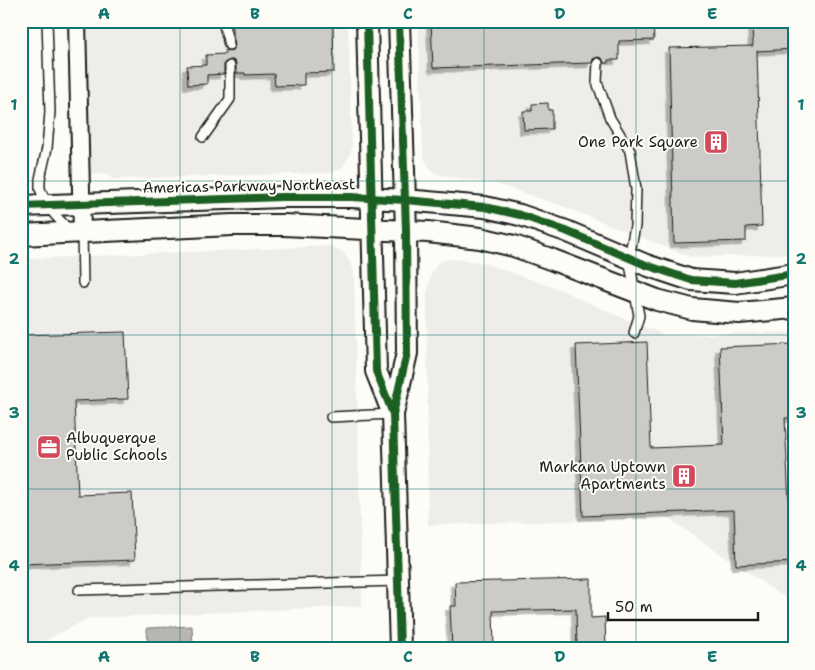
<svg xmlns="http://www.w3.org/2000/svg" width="815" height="670" font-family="'Shantell Sans',sans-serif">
  <defs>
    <filter id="shadow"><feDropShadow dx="-4.5" dy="4.5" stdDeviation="0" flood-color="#0004"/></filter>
  </defs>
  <rect width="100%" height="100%" fill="#fdfcf7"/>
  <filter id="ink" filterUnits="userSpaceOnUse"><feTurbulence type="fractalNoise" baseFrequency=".02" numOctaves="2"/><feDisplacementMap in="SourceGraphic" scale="10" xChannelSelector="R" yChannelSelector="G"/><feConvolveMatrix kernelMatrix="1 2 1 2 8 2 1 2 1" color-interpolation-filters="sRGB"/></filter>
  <g filter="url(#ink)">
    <path fill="#eeede9" d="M80,21h268l4,127 -4,11 -7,10 -13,4 -216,6 -7,-6 -21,2z
      M418,21h376v233l-103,3 -129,-51 -66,-22 -61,-10 -6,-7 -5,-9 -1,-11z
      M332,246l12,7 6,9 4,12 8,332 -273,12 -60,31h-8v-390z
      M451,259l30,3 80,28 52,24 52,21 129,-3v272l-126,-86 -240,7 -1,-231 4,-19 7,-13z"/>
    <path fill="#b7b6b2" stroke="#797876" d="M192,626l1,22 -45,1 -1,-21z"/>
    <path fill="#cccbc8" stroke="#1c1c1c" filter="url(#shadow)" d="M233,21h100l1,51 -30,1v12l-29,1 -1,-12 -29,1v-2h-9v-10l-3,-3h-3l-6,3v11l-17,1v9l-19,1 -1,-19 19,-1v-10l19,-1v-4l5,1 4,-2 1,-5 -2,-8z
      M431,21h222l1,19 -35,1v19h-11v3h-4l-2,-5 -4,-1 -5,2 -1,4 -159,5z
      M752,21h42v28l-37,2 5,175 -16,1v14l-72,2 -5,-195 84,-2z
      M548,103v7h4v19l-28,1 -1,-19h9v-7z
      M125,332l3,67 -54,2 4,94 54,-2 3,67 -114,4v-229z
      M647,342l4,106 73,-3 -4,-98 74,-3v74h-9l4,86h5v58l-58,3 -2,-55 -151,6 -7,-171z
      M591,579v39l14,-1 1,32h-29l-1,-40 -83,2 1,38h-42l-2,-43h6l-1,-24z"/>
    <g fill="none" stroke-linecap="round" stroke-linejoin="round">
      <defs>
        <path id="service" d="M47,21l3,91 -3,36 -7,31v10l7,16 8,10 14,15
          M223,21l6,24
          M598,63l-1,19 13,36 20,33 6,38 -1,37 -6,32 10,58 -5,17
          M203,137l27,-38v-33
          M82,232l1,51
          M331,417l61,-3
          M79,590l319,-9"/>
        <path id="minor" d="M77,21l5,211"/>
        <path id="tertiary" d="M367,21l9,350 17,43
          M399,21l7,209 1,123 -14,61 7,235
          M21,206l261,-9h69l54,3 80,7 35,8 46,16 80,34 45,15 44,3 59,-9
          M21,235l211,-10h52l144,7 52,6 34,8 39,14 104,40 35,9 47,4 55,-5"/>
      </defs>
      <use href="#service" stroke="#1c1c1c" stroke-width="12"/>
      <use href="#minor" stroke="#1c1c1c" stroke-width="20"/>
      <use href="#tertiary" stroke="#1c1c1c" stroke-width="24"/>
      <use href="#service" stroke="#fdfcf7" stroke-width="9"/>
      <use href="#minor" stroke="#fdfcf7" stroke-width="16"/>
      <use href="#tertiary" stroke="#fdfcf7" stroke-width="20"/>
      <defs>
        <path id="cycleway" d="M367,21l9,350 17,43
          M399,21l7,209 1,123 -14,61 7,235
          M21,206l261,-9h69l54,3 80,7 35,8 46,16 80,34 45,15 44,3 59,-9"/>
      </defs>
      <use href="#cycleway" stroke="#fdfcf7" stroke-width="11"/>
      <use href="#cycleway" stroke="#1b5e20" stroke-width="8"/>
    </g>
  </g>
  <path fill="none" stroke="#0f766e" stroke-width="1" stroke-opacity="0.55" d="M180,21v628M332,21v628M484,21v628M636,21v628M21,181h773M21,335h773M21,489h773"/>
  <defs>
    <symbol id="building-square" viewBox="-11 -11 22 22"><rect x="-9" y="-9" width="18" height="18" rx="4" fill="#d1495b" stroke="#fdfcf7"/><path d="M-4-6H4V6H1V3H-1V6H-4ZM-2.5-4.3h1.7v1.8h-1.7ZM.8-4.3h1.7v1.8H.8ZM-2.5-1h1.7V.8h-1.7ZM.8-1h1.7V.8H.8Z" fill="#fff"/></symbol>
    <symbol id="office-square" viewBox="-11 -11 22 22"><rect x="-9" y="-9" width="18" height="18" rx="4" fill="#d1495b" stroke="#fdfcf7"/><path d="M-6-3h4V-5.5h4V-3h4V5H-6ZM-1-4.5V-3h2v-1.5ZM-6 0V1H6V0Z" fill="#fff"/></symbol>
  </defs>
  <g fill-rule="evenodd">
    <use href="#building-square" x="702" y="128" width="28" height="28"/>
    <use href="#office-square" x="35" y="433" width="28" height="28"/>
    <use href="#building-square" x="670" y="462" width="28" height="28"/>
  </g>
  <g text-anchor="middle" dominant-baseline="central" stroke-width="4" stroke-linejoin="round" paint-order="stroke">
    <g font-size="15" fill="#1c1c1c" stroke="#fdfcf7" text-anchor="end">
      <text x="698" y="142">One Park Square</text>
      <text x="66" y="438" text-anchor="start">Albuquerque<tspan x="66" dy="17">Public Schools</tspan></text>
      <text x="666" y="467">Markana Uptown<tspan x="666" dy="17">Apartments</tspan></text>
    </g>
    <g font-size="15" fill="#1c1c1c" stroke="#fdfcf7">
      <text transform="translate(249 186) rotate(-1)">Americas Parkway Northeast</text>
    </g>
  </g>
  <rect width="815" height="670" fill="none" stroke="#fdfcf7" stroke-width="55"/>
  <path d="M608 612v8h150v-8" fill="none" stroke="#1c1c1c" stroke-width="2.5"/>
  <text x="615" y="612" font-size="15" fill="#1c1c1c" stroke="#fdfcf7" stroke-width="4" paint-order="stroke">50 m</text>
  <rect x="28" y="28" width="760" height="614" fill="none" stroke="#0f766e" stroke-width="2"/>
  <g font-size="16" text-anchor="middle" font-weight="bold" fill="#0f766e">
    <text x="104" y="19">A</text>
    <text x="255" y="19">B</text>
    <text x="408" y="19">C</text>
    <text x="560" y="19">D</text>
    <text x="712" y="19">E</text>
    <text x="14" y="110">1</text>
    <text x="801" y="110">1</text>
    <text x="14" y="264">2</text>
    <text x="801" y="264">2</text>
    <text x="14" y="418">3</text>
    <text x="801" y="418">3</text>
    <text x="14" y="571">4</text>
    <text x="801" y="571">4</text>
    <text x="104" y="662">A</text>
    <text x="255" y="662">B</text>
    <text x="408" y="662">C</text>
    <text x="560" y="662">D</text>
    <text x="712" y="662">E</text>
  </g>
</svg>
